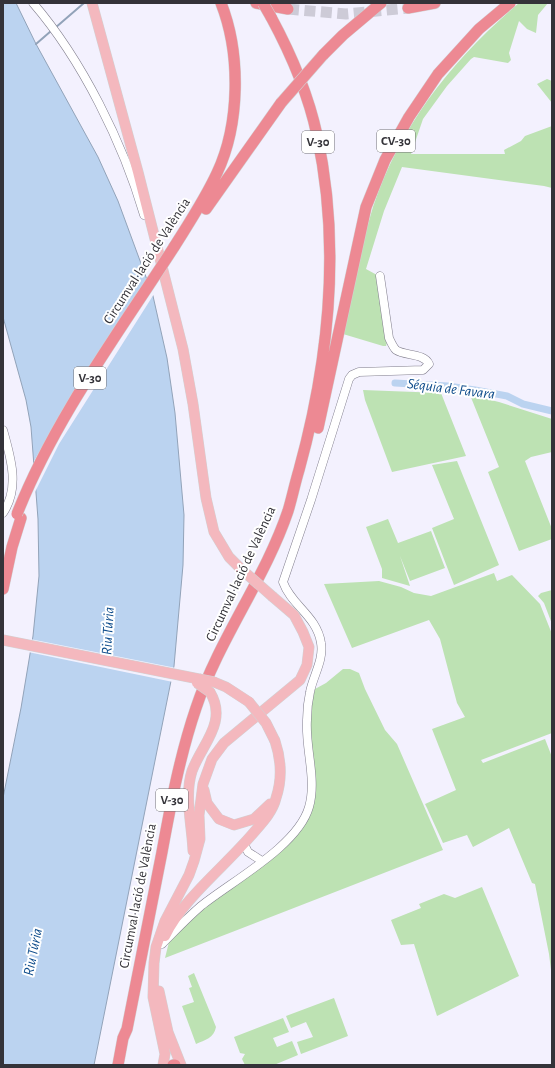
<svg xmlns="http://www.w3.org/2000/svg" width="555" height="1068" font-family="'Alegreya Sans',sans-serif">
  <rect width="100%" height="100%" fill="#f3f1fe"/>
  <path fill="#bde2b3" d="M519,3h29l-10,12 -2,18 -9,-4 -8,-8 -10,32 2,7 -3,3 -34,-6 -3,2 -24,27 -24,33 -12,35h94l-1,-4 17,-9 4,-5 27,-10v62l-8,-2 -142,-19 -18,44 -18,58 11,6 4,37 7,27 -2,7h-3l-40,-12c9,-42 17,-85 30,-127 27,-82 81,-149 146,-204z
    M547,79l5,2v22l-15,-19z
    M363,390l78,3 25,63 -74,16 -27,-72z
    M470,395l29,7 53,17v33l-21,5 -6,4 27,68v10l-33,12 -31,-79 11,-5z
    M457,461l42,104 -45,20 -22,-57 22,-9 -22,-54z
    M388,519l10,24 33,-12 14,37 -35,13 -10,-25 10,30 -28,-8v-9l-16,-42z
    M494,573l3,8 15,-6 28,29 12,30v99l-71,27 2,3 62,-24 7,18v221l-3,-24 -14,-70 -3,-1 -23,-55 -36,19 -6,-12 -24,8 -16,-35 -2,-4 31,-14 -24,-61 33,-12 -8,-14 -17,-64 -11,-19 -77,28 -28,-64 55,-3 22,6 13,6 17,3z
    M552,590v34l-8,-21 -6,-7 3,-3z
    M343,669h7l9,4 6,16 20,41 12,14 46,106 -278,108 4,-16 14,-15 21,-19 62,-46 34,-31 7,-12 4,-71v-44l4,-15 11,-6z
    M482,887l37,89 -82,40 -23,-72 -13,1 -10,-25 30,-12 -2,-4 25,-10 11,4z
    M194,973l22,54c-2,11 -11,13 -20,17l-14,-38 12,-4 -5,-14 3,-1 -4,-11z
    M334,998l14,38 -47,18 -4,-12 16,-5 -7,-15 -15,6 -5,-12z
    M283,1018l6,14 -16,6 4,9 15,-6 6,14 -24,10h-29l-3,-6 3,-5 -5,-1 -6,-16z"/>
  <path fill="#bbd3f0" stroke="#92a3b9" d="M3,3h13l20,41 62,113 20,44 35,95 14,62 8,55 9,102 -1,50 -9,101 -80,399h-91v-267l18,-90 12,-72 6,-60 -1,-57 -7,-92 -5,-27 -23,-83z"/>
  <path fill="#f3f1fe" d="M148,278l6,16 -95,150 -24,48 -1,-31 35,-61z
    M30,639l146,29 -3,14 -145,-30z"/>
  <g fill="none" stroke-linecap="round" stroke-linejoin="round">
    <path stroke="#92a3b9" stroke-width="2" d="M55,28l29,-25
      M36,44l15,-13"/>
    <path stroke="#bbd3f0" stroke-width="7" d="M395,383l53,3 27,4 32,6 16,8 29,7"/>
    <path stroke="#cdcbd7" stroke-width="11" stroke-dasharray="11 5.5" stroke-linecap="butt" d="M288,9l58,5 62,-6"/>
    <defs>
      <path id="minor" d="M33,3c49,57 90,140 111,212
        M3,430c8,28 17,58 0,83
        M244,844l4,8 14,9
        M162,944c13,-13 25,-26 39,-38 31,-25 97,-60 108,-99 8,-28 -4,-59 -2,-87 0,-9 1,-19 3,-28 3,-16 14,-32 11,-49 -4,-27 -30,-38 -38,-61l28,-82 38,-121 3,-4 7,-3 64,-2 6,-6c-5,-11 -24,-8 -33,-14 -3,-3 -5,-8 -7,-12l-9,-62"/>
      <path id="major" d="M92,3l46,169 45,177 10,55 13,94 8,34 15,25 11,11
        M3,640l196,39
        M214,682l12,5 23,15
        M204,790l3,13 12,16 15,6 20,-6 16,-15
        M193,851c-1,-26 -9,-55 -1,-80 10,-27 36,-49 18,-79
        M165,936c19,-39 62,-71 90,-105 8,-9 18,-20 21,-33 6,-18 5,-39 -1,-57
        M159,991l9,41 13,33
        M163,1065l2,-11 -12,-57 1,-34 2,-16 9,-26 24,-46 5,-14 6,-22 -1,-24 4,-31 9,-25 12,-16 76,-63 7,-15 2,-18 -6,-15 -9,-17 -21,-18"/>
      <path id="highway" d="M256,3l32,6
        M408,8l27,-5
        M323,55l20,-20 38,-32
        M206,209l75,-106
        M174,247c15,-24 31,-48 43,-74 23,-49 24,-119 4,-170
        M318,428l48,-221 19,-47 24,-43 29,-43 41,-45 31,-26
        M3,589l9,-42 9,-29
        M118,1065l5,-27 4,-9c12,-59 23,-118 35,-177 9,-49 18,-97 34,-144 23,-69 69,-129 92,-197 4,-13 7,-28 11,-41 30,-109 42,-224 18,-335 -9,-42 -26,-81 -46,-118
        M173,1065h2"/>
    </defs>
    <use href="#minor" stroke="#827f8e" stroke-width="9"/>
    <use href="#major" stroke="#d2d2d3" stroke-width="11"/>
    <use href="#highway" stroke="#d2d2d3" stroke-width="12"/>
    <use href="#minor" stroke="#fff" stroke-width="8"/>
    <use href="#major" stroke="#f4b8be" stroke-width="10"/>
    <use href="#highway" stroke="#ed8993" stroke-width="11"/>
    <defs>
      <path id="major-bridge" d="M240,568l33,29
        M199,679l15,3
        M197,683l13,9
        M249,702l17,21 9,18"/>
      <path id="highway-bridge" d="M263,3l8,14
        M281,103l42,-48
        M17,514c38,-96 101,-180 157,-267"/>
    </defs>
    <use href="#major-bridge" stroke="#d2d2d3" stroke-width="11" stroke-linecap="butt"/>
    <use href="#highway-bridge" stroke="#d2d2d3" stroke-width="12" stroke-linecap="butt"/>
    <use href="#major-bridge" stroke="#f4b8be" stroke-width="10"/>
    <use href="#highway-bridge" stroke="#ed8993" stroke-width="11"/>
  </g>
  <g text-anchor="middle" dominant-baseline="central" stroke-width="4" stroke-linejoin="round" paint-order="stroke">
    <g fill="#fff" stroke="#717074" stroke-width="1">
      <rect x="377" y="130" width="38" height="22" rx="3"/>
      <rect x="302" y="131" width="32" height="22" rx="3"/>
      <rect x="74" y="367" width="32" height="22" rx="3"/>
      <rect x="156" y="789" width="32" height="22" rx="3"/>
    </g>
    <g font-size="13" font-weight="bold" fill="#343339">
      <text x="396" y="141">CV-30</text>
      <text x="318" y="142">V-30</text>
      <text x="90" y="378">V-30</text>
      <text x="172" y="800">V-30</text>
    </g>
    <g font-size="14" fill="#343339" stroke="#fff">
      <text transform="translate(147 261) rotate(-57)">Circumval·lació de València</text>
      <text transform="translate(241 574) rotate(-65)">Circumval·lació de València</text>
      <text transform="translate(138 896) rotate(-79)">Circumval·lació de València</text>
    </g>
    <g font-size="15" font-style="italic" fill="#0e4c8b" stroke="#fff">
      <text transform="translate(451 389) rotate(7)">Séquia de Favara</text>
      <text transform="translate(108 631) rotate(-87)">Riu Túria</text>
      <text transform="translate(33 952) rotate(-79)">Riu Túria</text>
    </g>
  </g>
  <rect width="555" height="1068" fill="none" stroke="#343339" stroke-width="8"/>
</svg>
